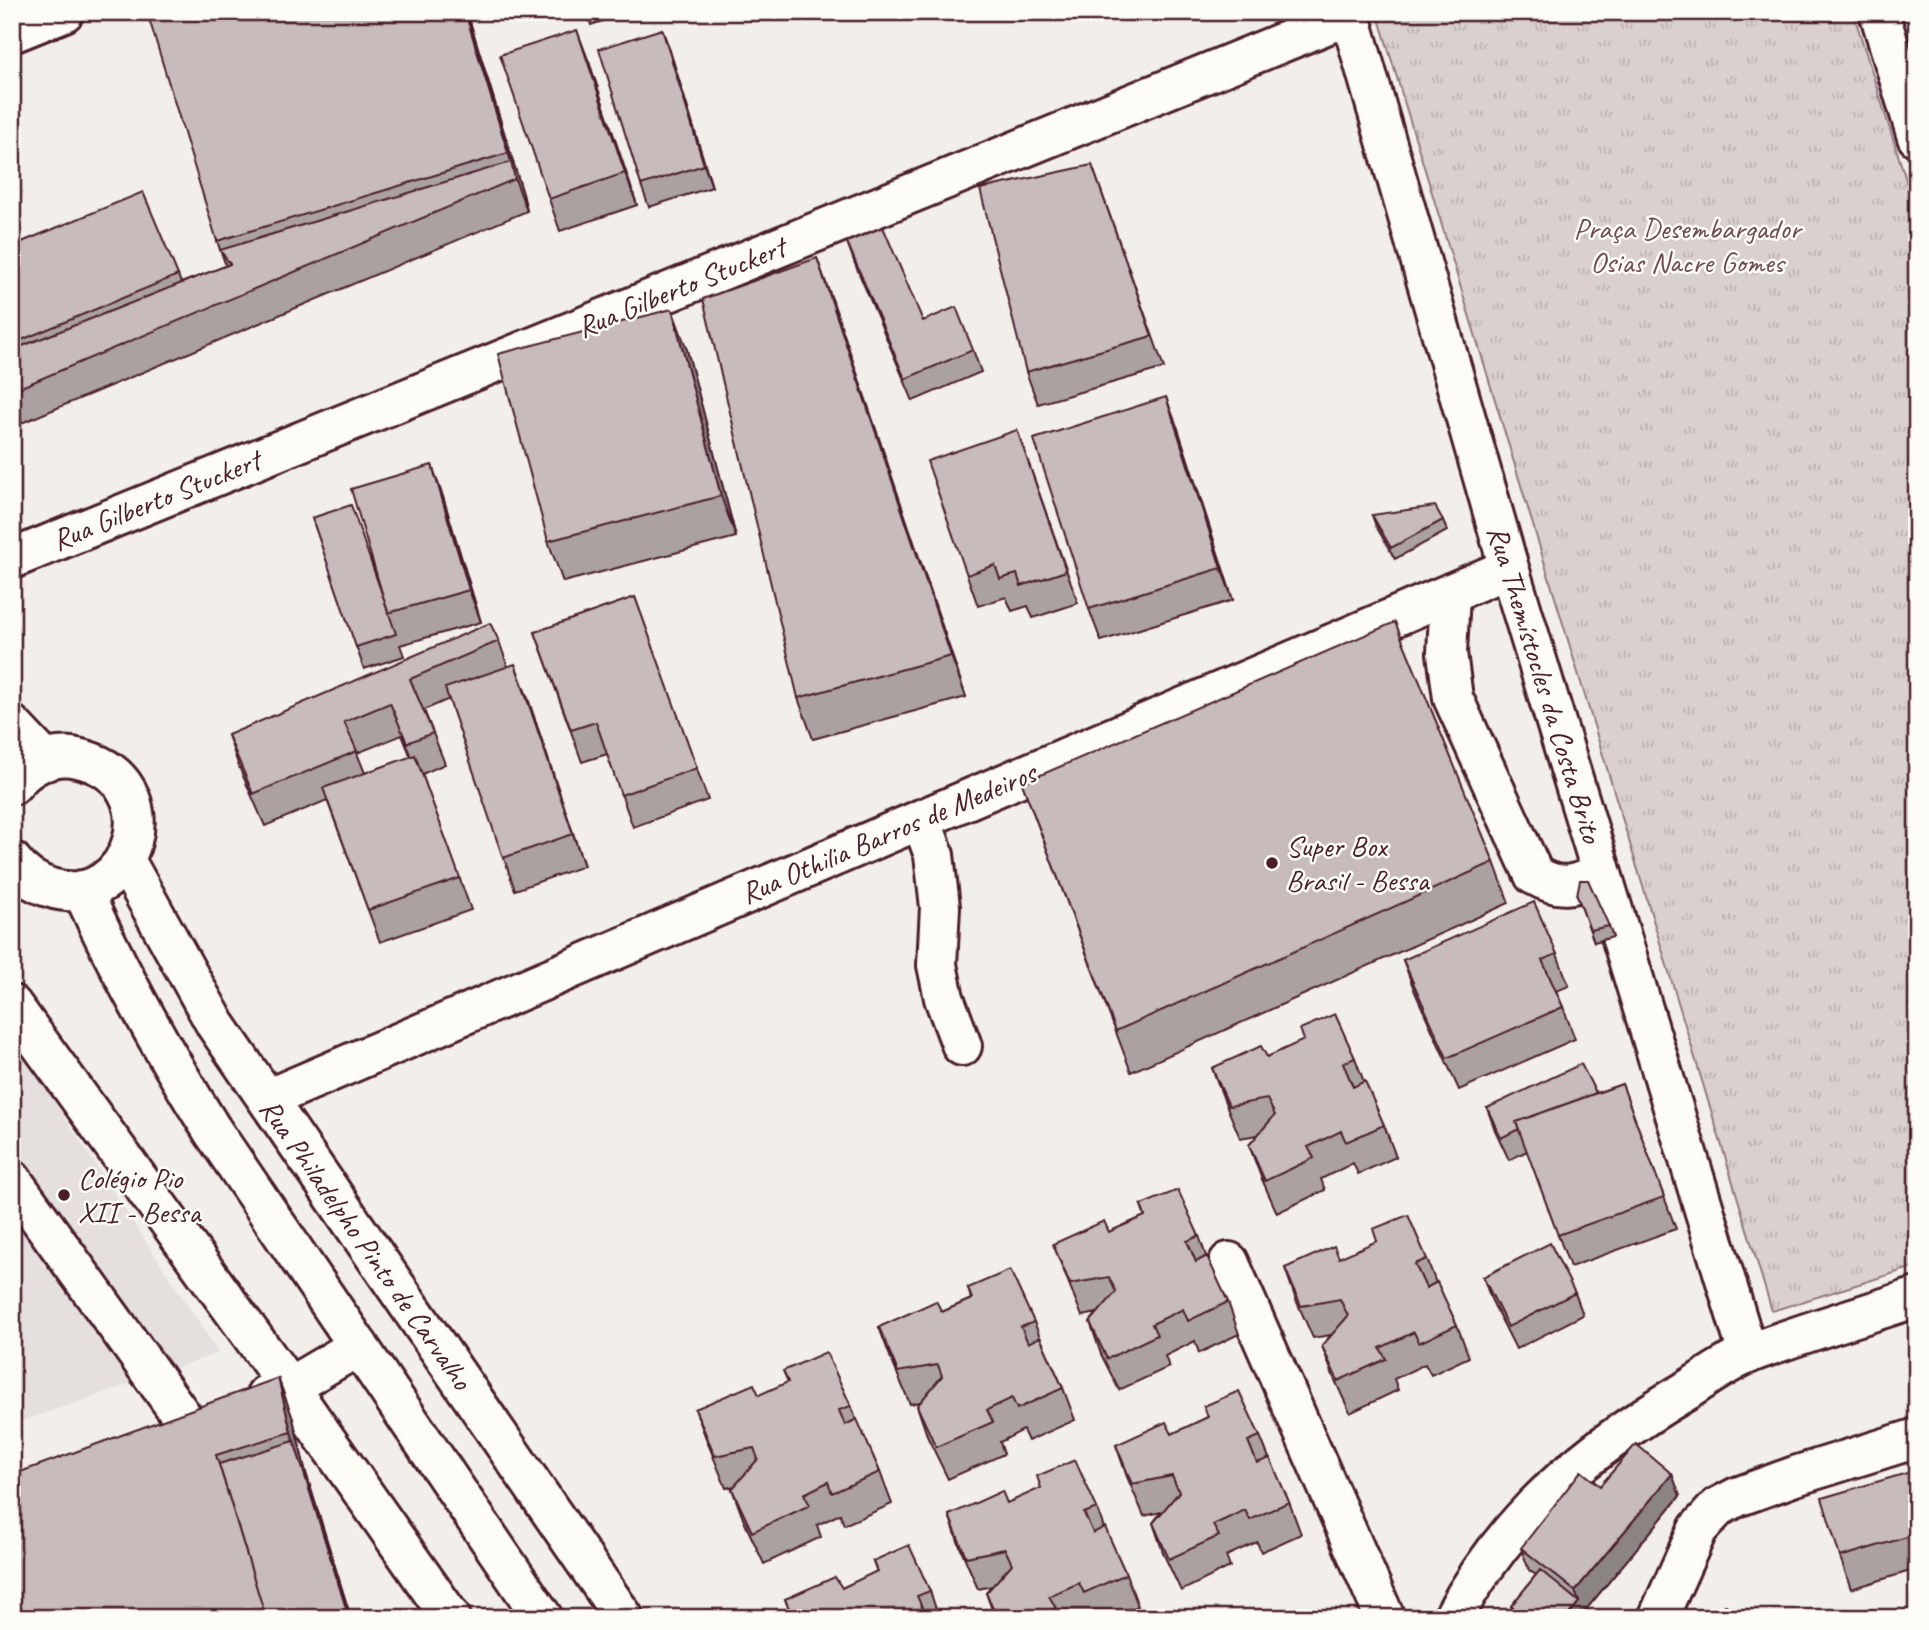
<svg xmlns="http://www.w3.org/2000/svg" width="1929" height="1630" font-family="Caveat,sans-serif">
  <defs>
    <pattern id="park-tufts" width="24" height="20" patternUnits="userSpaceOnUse" patternTransform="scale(1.75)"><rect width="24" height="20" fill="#d9d0cf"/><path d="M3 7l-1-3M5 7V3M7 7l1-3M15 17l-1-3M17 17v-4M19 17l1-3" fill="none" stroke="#bcb2b2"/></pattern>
  </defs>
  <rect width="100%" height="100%" fill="#f2efeb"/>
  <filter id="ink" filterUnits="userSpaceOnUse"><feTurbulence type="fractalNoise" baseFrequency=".0143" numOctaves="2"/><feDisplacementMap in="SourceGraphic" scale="14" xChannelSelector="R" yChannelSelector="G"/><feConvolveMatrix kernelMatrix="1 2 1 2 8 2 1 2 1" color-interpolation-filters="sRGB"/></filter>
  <g filter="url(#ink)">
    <path fill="#e5dfdd" d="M12,1037l207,316 -207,72z"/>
    <path fill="url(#park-tufts)" stroke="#92787d" stroke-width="2" d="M1377,12h476l64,203v1051l-145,45z"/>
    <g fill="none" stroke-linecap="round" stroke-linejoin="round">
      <defs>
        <path id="minor" d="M1349,12l160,556 239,786
          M1879,12l38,125
          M12,33l52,-21
          M12,559l1338,-544
          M1450,594l-3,59 6,45 81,177c28,16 39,10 67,-1
          M12,725l34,36
          M12,785c15,-19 40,-33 65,-27 100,21 56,156 -26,130 -17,-5 -29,-13 -39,-27
          M921,819l13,36 6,52 -3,58 7,33 18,48
          M125,860l91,165 408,593
          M82,890c38,84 81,162 130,240l331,488
          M12,1005l277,382 162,231
          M267,1099l1242,-531
          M12,1180l174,242
          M1229,1262l156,356
          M266,1395l23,-8 70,-41
          M1658,1618l40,-89 20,-22 19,-10 58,-21 122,-38"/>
        <path id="major" d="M1453,1618c54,-102 135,-169 233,-227 20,-13 42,-29 64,-38 54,-21 112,-37 167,-56"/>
      </defs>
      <use href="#minor" stroke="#4a1f2b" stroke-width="44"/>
      <use href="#major" stroke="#4a1f2b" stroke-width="44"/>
      <use href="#minor" stroke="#fdfcf7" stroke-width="38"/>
      <use href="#major" stroke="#fdfcf7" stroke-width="38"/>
    </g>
    <path fill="#aca1a1" stroke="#4a1f2b" stroke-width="2" fill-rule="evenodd" d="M467,12l56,182 4,17 -515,216v-181l166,29 3,8 45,-17 -9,-25z
      M587,12h43l-39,13z
      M662,29l8,22 42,136 -63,20 -8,-22z
      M589,62l48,143 -77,26 -11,-32z
      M1092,165l72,203 -126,36 -12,-32z
      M847,242l76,79 50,29 8,22 -68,29 -58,-137z
      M832,299l134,398 -153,42 -15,-41z
      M687,350l49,187 -173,45 -15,-41z
      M1178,429l55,171 -132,41 -12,-32z
      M1017,430l61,173 -45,15 -5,-12 -16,5 -6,-14 -28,9 -11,-31z
      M443,497l38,125 -81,23 4,11 -40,13 -52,-151 72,82z
      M1372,515l71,5 4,11 -52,28 -19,-33z
      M635,597l73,203 -75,27 -26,-73 -25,8 -47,-130z
      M499,641l9,26 19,29 57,170 -69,24 -66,-191 -25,11 21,54 -23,10 49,136 -91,32 -53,-142 -62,26 -26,-59 -11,-32zM402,735l9,22 -46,16 -8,-20z
      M1022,783l472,79 15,41 -378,169z
      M1577,895l32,31 4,11 -19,5z
      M1557,954l12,32 -13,5 7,16 12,32 -116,51 -44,-98 -12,-32z
      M1267,1057l88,1 9,24 20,43 12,32 -38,17 -5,-11 -32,16 4,11 -48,23 -16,-36 -12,-32 9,-10 -18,3 -16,-38 -12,-32z
      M1622,1084l54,145 -106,38 -43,-116 -18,9 -14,-30 -8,-22 109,-15z
      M1141,1205l58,31 7,20 22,46 11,32 -40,19 -4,-12 -30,15 4,11 -50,23 -18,-36 -11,-32 7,-9 -15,3 -29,-72 56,-12 36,-16z
      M1339,1258l88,1 9,24 21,42 12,32 -38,18 -6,-11 -31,15 4,11 -48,23 -16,-35 -12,-32 9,-11 -18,3 -17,-38 -11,-32z
      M1483,1277l92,16 8,22 -67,34 -25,-50z
      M968,1288l66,34 6,15 23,51 12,32 -47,21 -5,-11 -23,12 4,12 -56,25 -20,-41 -11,-32 3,-4 -10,2 -19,-45 -12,-32 63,-15 29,-13z
      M278,1378l15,41 13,54 45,145h-332z
      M759,1395l92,11 5,13 24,53 12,32 -48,21 -4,-11 -23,11 4,12 -57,27 -20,-43 -12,-32 3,-3 -9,2 -19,-47 -12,-32z
      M1204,1406l56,30 9,22 20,44 12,32 -40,18 -4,-10 -31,14 4,11 -49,24 -17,-36 -11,-32 8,-11 -17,4 -17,-39 -11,-32 56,-11 36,-17z
      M1917,1470v99l-66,20 -11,-32z
      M1672,1474l8,22 -101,122 -64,-1 -4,-11 25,-31 -7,-5 -8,-22 79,-62z
      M1007,1503l90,5 7,20 22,46 12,32 -26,12h-20l-1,-3 -7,3h-89l-9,-25 6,-7 -14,3 -18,-42 -11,-32z
      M873,1561l57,30 7,21 5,6h-150l-7,-19 57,-11 35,-16z"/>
    <path fill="#8c8383" stroke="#4a1f2b" stroke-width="2" d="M465,12h2l56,182 4,17 -12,-32 -4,-17z
      M662,29l8,22 42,136 -8,-22z
      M577,30l12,32 48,143 -12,-32z
      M817,258l15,41 134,398 -15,-41z
      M672,309l15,41 49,187 -15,-41z
      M1166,397l12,32 55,171 -12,-32z
      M432,465l11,32 38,125 -12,-32z
      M515,664l12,32 57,170 -11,-32z
      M278,1378l15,41 13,54 45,145h-2l-58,-186z
      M1672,1474l8,22 -101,122h-13l13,-16 -4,-11z"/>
    <path fill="#c8bbbb" stroke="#4a1f2b" stroke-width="2" d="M147,12h318l43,141 -291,88z
      M662,29l42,136 -63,20 -42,-136z
      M577,30l48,143 -76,26 -49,-144z
      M511,162l4,17 -503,212v-41l218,-86 -10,-14z
      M1092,165l60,171 -126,36 -46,-183z
      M143,192l35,83 -166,69v-98z
      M883,227l40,94 33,-14 17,43 -68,29 -58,-137z
      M817,258l134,398 -153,42 -95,-399z
      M672,309l49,187 -173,45 -50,-187z
      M1166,397l55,171 -132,41 -55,-170z
      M1017,430l49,141 -45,15 -4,-12 -17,5 -5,-14 -28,10 -40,-114z
      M432,465l37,125 -81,23 -37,-124z
      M351,505l45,129 -40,13 -44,-129z
      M1435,506l8,14 -52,28 -19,-33z
      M635,597l62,171 -76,27 -25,-73 -25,8 -36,-98z
      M1395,622l99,240 -378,169 -94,-248z
      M490,623l9,18 -89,38 23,54 -26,10 -17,-40 -46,19 13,29 -104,43 -25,-59z
      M515,664l58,170 -70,24 -58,-170z
      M415,755l45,123 -92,32 -45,-122z
      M1580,880h8l21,46 -19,4 -13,-35z
      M1534,902l23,52 -15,6 21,47 -116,51 -44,-98z
      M1335,1014l20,44 -12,5 10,24 12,-6 19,44 -38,17 -5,-11 -33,16 6,11 -49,23 -16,-36 26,-30 -8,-16 -38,7 -17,-38 49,-22 6,11 37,-17 -4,-11z
      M1581,1064l15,29 -80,29 3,7 -18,9 -14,-30z
      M1622,1084l42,113 -106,38 -42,-113z
      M1178,1190l21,46 -12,5 9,21 11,-6 21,46 -40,19 -5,-12 -31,15 5,11 -50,24 -17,-37 26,-30 -7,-15 -39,7 -17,-40 51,-23 5,11 36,-16 -4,-11z
      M1408,1215l19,44 -12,5 11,24 11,-6 20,43 -38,18 -5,-11 -34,16 6,11 -48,22 -16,-35 26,-30 -8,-17 -39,7 -16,-38 49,-22 5,12 38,-17 -4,-12z
      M1550,1243l25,50 -67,34 -25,-50z
      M1010,1270l24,52 -13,5 7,16 12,-6 23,51 -46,21 -5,-11 -25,12 6,12 -57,25 -19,-41 25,-30 -4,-11 -40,7 -19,-45 57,-26 6,11 30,-13 -4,-11z
      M826,1352l25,54 -12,4 6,15 12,-6 23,53 -48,21 -4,-11 -24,12 6,11 -58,27 -20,-43 26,-30 -4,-11 -39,8 -20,-47 59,-25 5,11 29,-13 -5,-11z
      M278,1378l13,54 -75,23 50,163h-247l-7,-36v-107z
      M1239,1391l21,45 -12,5 9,22 13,-5 19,44 -39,18 -5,-10 -32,15 6,11 -50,23 -16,-36 26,-31 -7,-16 -40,8 -16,-39 50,-23 6,12 36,-17 -4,-11z
      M294,1441l55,177h-83l-47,-154z
      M1636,1444l36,30 -97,117 -54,-43 60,-77 19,15z
      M1075,1460l22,48 -13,5 9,20 12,-6 21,47 -42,19 -5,-10 -30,13 7,12 -22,10h-37l-11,-25 26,-29 -7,-15 -39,8 -17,-42 53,-24 5,12 34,-15 -4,-12z
      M1917,1470v64l-77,23 -18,-59z
      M909,1545l21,46 -13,5 10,22 12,-6 3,6h-149l-8,-19 50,-22 7,11 35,-17 -4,-10z
      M1540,1570l39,32 -13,16h-40l-15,-12z
      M1725,1605l28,13h-34z"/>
  </g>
  <g fill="#4a1f2b" stroke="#fdfcf7" stroke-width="2.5">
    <circle cx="1272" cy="863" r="7"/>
    <circle cx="64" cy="1195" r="7"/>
  </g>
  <g text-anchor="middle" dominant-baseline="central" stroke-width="5" stroke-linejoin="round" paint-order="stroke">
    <g font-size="30" fill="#6e4b54" stroke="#fdfcf7">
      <text x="1687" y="228">Praça Desembargador<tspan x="1687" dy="34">Osias Nacre Gomes</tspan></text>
    </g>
    <g font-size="30" fill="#4a1f2b" stroke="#fdfcf7">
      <text transform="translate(681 287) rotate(-22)">Rua Gilberto Stuckert</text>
      <text transform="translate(156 500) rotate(-22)">Rua Gilberto Stuckert</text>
      <text transform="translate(1545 684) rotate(73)">Rua Themístocles da Costa Brito</text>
      <text transform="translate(888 833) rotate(-23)">Rua Othilia Barros de Medeiros</text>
      <text transform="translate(366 1244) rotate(55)">Rua Philadelpho Pinto de Carvalho</text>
    </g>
    <g font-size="30" fill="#4a1f2b" stroke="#fdfcf7" text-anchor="start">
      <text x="1286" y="846">Super Box<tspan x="1286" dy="34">Brasil - Bessa</tspan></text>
      <text x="78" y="1178">Colégio Pio<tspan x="78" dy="34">XII - Bessa</tspan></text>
    </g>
  </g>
  <rect width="1929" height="1630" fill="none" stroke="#fdfcf7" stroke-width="42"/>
  <rect x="21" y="21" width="1887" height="1588" fill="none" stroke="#4a1f2b" stroke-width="2.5" filter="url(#ink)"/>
</svg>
